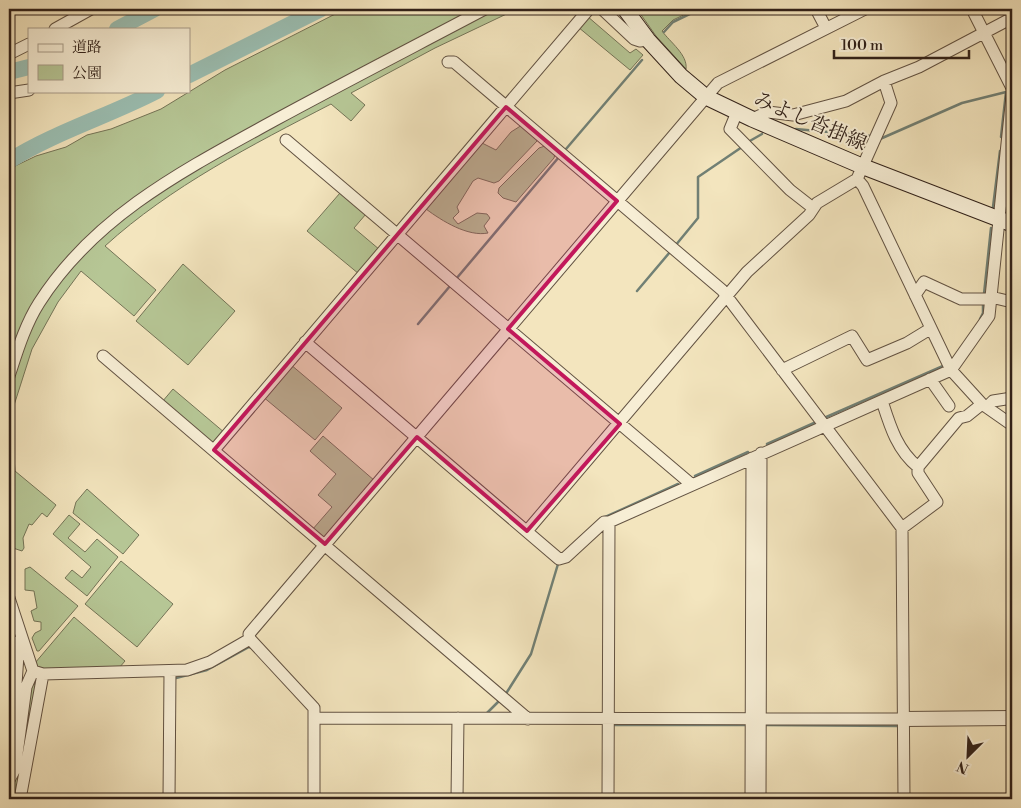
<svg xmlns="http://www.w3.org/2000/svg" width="1021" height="808" font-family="'Libre Bodoni','Noto Serif JP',serif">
  <rect width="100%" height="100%" fill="#f3e5be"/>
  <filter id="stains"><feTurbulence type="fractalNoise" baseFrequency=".004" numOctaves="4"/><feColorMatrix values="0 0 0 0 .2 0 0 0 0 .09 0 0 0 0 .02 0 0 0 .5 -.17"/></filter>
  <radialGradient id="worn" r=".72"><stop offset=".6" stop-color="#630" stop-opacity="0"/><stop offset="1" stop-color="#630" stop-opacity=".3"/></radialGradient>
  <path fill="#b6c695" stroke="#747457" d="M345,9h134l-292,156 -124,100 -54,103v-199l27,-13 30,-9 21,-12 24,-6 50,-20 64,-39z
    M490,9h27l-82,39 -84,45 14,12 -14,16 -20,-17c-79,41 -160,82 -226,142l51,44 -22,26 -53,-45 -23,31 -26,47 -23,72v-38l12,-35 20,-43 50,-62 98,-73z
    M637,9h59l-23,11 -11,11c8,11 26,24 24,38l-30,-33z
    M587,16l43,37 6,-4 7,6 -13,15 -52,-43z
    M522,125l15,13v3l-38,40 -5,2 -16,-5 -5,3 -16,26 2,5 -6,6 5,6 19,-11 10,1 3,4 -6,8 4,7c-20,4 -46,-12 -62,-24l54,-67 16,8 15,-18z
    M545,146l10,8 -1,4 -38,44 -13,-4 -5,-5 1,-5 40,-40z
    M1011,163h1v51l-6,-1z
    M340,193l26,21 -12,14 26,22 -21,24 -52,-43z
    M183,264l52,47 -47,54 -52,-44z
    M290,364l52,44 -27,32 -53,-44z
    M173,389l52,44 -11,12 -52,-43z
    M323,436l52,45 -49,58 -14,-9 20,-23 -14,-12 18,-21 -26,-23z
    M9,448l5,9 1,14 41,34 -9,12 -5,-4 -10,12 -3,-1 -6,14 1,10 -2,3 -9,-3 -4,-11z
    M87,489l52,46 -16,19 -50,-41 3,-11z
    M69,515l11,9 -12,14 17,14 12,-13 21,18 -31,39 -22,-18 7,-8 10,8 9,-11 -38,-33z
    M121,561l52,43 -36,43 -52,-43z
    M30,567l48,39 -39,45h-2l-5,-13 3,-5 6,-3v-8l-7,-1 -3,-10 6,-3 -3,-17 -9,-1v-21z
    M9,606l7,27 -7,105z
    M74,617l51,44 -6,7 -79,2 -3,-2 -2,-5z
    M34,684l2,1 -19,114h-8v-12l8,-15 14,-86z"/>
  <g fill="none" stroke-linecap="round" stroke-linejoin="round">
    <path stroke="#718075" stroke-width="2.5" d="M664,32l9,-10 27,-13
      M796,129l75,7
      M880,139l82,-36 44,-11 -5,45
      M748,142l14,-8
      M566,149l76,-89
      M993,207l7,-56
      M675,246l23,-28v-41l44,-30
      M456,279l103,-122
      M637,291l33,-39
      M984,294l7,-66
      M980,319l3,-6v-9
      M418,324l32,-38
      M824,418l119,-52
      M767,444l47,-21
      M695,476l53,-24
      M603,518l75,-34
      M176,678l31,-8 42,-23 3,1
      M507,692l24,-38 27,-90
      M487,713l13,-13
      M615,725h133
      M764,725l133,1"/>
    <path stroke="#9bbfb3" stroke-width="16" d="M117,29l38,-20
      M9,72l20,-5
      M189,75l132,-66
      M9,161c46,-29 100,-45 148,-70"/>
    <defs>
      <path id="minor" d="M602,9l32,30 6,2 8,-1
        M816,9l10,19
        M972,9l40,79
        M55,29l36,-20
        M9,54l20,-10
        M448,62h6l268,228 180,238 2,271
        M9,93l20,-3
        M737,112l-7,17 60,61 23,18
        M752,119l16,-7 25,3 53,-14 38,-20 35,-14 93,-49
        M286,140l405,344
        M857,179l6,7 88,184 31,34 30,21
        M915,295l9,-13 37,17h30
        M991,297l21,5
        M305,342l254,217 7,-2 38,-35h5
        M103,356l425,363
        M782,370l70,-34 15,24 40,-17 23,-14
        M9,376c8,-24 16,-51 30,-73 56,-88 147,-134 236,-183 70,-38 140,-74 210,-111
        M930,379l19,27
        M882,401c8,25 15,49 36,66
        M987,407l6,-6 19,-3
        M214,450l375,-441
        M902,528l35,-26 -19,-29v-6l41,-49 8,-2 15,-12
        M527,531l220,-259 62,-57 8,-12 40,-24 34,-76 -7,-22
        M9,598l24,73 -7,16 -11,82 -6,11
        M250,639l64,69v91
        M33,671l10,3 144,-4 23,-8 40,-23 -1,-5 469,-551 147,-74
        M314,718l589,1
        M13,727l6,-86
        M20,799l23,-125
        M169,799l1,-127
        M457,799l1,-81
        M608,799l1,-277 342,-152 38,-54 23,-220
        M751,799l1,-341
        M760,799l1,-346"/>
      <path id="tertiary" d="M903,719l109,-1"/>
      <path id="secondary" d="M625,9l23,31 33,36 25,21 46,22 112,48 148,57"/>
    </defs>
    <use href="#minor" stroke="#625242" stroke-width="13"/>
    <use href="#tertiary" stroke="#625242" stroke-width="16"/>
    <use href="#secondary" stroke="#312119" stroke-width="17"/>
    <use href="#minor" stroke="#f7eed5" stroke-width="11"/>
    <use href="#tertiary" stroke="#f7eed5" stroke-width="14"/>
    <use href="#secondary" stroke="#f7eed5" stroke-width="15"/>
  </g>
  <path fill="#c2185b" fill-opacity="0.2" stroke="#c2185b" stroke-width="4" stroke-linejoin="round" d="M506,107l111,94 -109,128 112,95 -93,107 -110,-94 -92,107 -111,-94z"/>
  <g text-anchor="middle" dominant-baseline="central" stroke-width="4" stroke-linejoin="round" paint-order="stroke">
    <g font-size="20" fill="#312119" stroke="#f7eed5">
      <text transform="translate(810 122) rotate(23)">みよし沓掛線</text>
    </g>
  </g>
  <rect width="1021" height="808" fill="none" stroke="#f3e5be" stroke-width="30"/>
  <rect x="10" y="10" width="1001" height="788" fill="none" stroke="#312119" stroke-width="2.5"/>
  <rect x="15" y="15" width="991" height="778" fill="none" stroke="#312119"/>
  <rect x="28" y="28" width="162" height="65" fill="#f7eed5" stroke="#a89c8a"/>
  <rect x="38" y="44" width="25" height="8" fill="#f7eed5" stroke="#a89c8a"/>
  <text x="72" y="52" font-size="15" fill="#312119">道路</text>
  <rect x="38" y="65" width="25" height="15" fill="#b6c695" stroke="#a89c8a"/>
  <text x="72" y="78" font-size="15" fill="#312119">公園</text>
  <g transform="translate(968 756) rotate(204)" stroke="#f7eed5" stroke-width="4" paint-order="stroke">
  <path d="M0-4L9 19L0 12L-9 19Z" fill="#312119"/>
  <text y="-8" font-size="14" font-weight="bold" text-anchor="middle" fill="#312119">N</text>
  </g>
  <path d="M834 50v8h135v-8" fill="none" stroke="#312119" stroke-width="2.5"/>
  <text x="841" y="50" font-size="15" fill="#312119" stroke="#f7eed5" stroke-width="4" paint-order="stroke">100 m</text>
  <rect width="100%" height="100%" filter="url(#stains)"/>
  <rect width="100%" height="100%" fill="url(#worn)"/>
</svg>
